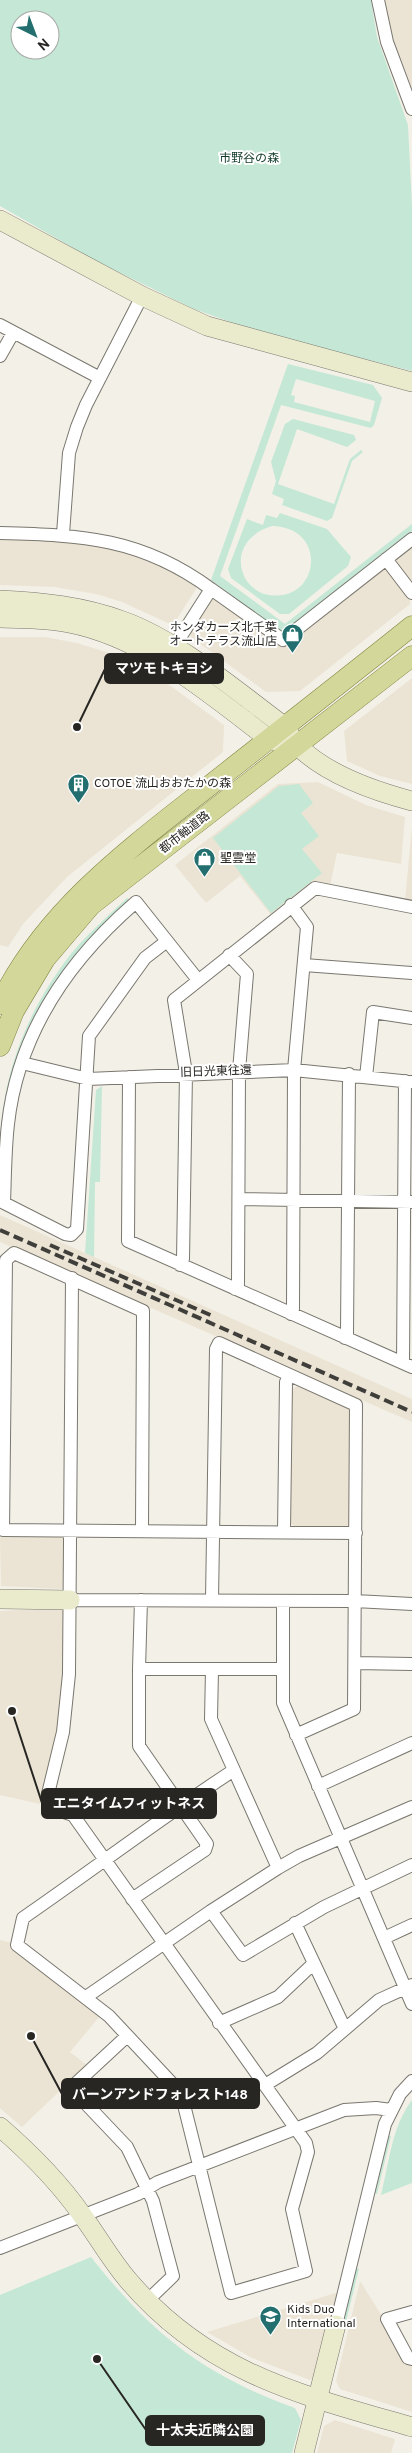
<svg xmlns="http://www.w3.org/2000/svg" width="412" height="2453" font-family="Overpass,'Noto Sans JP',sans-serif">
  <rect width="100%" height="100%" fill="#f3f0e7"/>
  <path fill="#ebe4d4" d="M384,0h28v96l-22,-59z
    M0,539l86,3 58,16 52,26v5l-21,33 -5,2 -48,-22 -26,-8 -42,-7 -54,-2z
    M412,546v37l-16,-21 1,-4z
    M382,569l5,1 23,30v4l-110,87 -34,1 -75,-55v-5l20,-32 5,-1 67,47z
    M0,637h45l32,6 45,14 35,19 67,49 -1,27 -156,125 -44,47 -15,23 -8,-2z
    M412,678v106l-32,-8 -33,-15 -3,-30z
    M318,782l48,23 39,12 -4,47 -64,-11 -7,33 -18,-4 -41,33 -31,-39 -34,27 -31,-38 103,-81z
    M412,827v75l-7,-2z
    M0,1215l412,184v23l-412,-180z
    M299,1385l48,21 3,5 1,112 -4,4 -53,-1 -4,-4v-132z
    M0,1535h61l5,4 -1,47 -4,3 -60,-3z
    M61,1608l3,4 1,44 -8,76 -17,72 -40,-9v-184z
    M0,1940l12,3 88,73 -30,36 17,13 -65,62 -22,-19z
    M360,2281l52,83v48l-72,-23 -4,-8z
    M339,2292l-22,84 -7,4 -58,-22 -45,-26z
    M335,2420l60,19 -4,14h-74l7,-27z"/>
  <path fill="#c4e8d5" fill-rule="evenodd" d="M0,0h371l6,37 31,88 4,81v165l-153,-39 -65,-23 -96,-47 -98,-56zM20,20h30v30h-30z
    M288,364l85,21 9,13 -8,27 -3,3 -90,-23 -61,171 65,48 127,-100v7l-127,99 -6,1 -68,-51zM296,379l79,22 -5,21 -76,-20 1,-6 -4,-1z
    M293,419l61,16 2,5 -9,7 -50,-18 -19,55 56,20 16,-45 11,-9 2,2 -11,9 -20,57 -5,3 -45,-16 2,-6 -12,-5 4,-13 -5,-19 14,-38z
    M280,513l47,16 24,28 -3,9 -59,48h-9l-49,-36 -3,-9 19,-50 16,6 3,-10 11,3zM272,526c57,1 48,77 -3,69 -9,-1 -19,-8 -24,-17 -12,-24 3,-45 27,-52z
    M299,784l14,19 -12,10 18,23 -17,13 20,24 -51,40 -58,-75 66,-52z
    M127,898l2,2 -53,54 -39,59 -37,141c0,-74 25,-141 70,-199 17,-21 38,-39 57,-57z
    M102,1086l-2,96h-5l-1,75 -9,-4 11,-163z
    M412,2100v83l-31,12c8,-32 11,-69 31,-95z
    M388,2135l3,1 -14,58 -3,-1z
    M91,2257c60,76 112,118 204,151l6,12 -9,33h-292v-158z
    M356,2268l3,1 -20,81h-3z"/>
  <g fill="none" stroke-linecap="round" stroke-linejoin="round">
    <defs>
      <path id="street" d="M378,0l9,42 25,67
        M0,325l100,53
        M0,356l13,-23
        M0,533c82,2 142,5 211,56
        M63,534l6,-81 8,-26 9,-22 56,-109
        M386,559l26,34
        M174,647l37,-58 72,51 129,-101
        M167,941l-22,17 -56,78 -12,193 -6,6 -6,-1 -61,-31c1,-26 1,-53 4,-79 10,-90 61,-164 128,-222l62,78
        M229,955l18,19 -8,97 -1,214 -3,4
        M304,965l108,8
        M22,1063l66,16 206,-9 118,12
        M129,1077l-1,164 284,126
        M366,1077l7,-65 39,6
        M239,1199l173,3
        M180,1265l3,-6 3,-186 -12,-73 141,-112 97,19
        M72,1278l-3,396 -6,58 -16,66 5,10 21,7 233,328 2,9 -16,57 14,62 -75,22 -50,-200 -72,-77 -92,-71 6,-27c71,-49 139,-101 211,-148
        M291,1314l2,-5 1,-239 13,-143 -16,-22
        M345,1338l2,-4 2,-260
        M403,1363l2,-282
        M142,1531l1,-220 -129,-58 -8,7 -3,270 353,3
        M284,1531l2,-149 4,-7
        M70,1600l285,1 57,3
        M212,1600l4,-251 3,-6 137,62 -2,304 -58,26
        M283,1601v102l129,301
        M355,1663l57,1
        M139,1669l2,-69
        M212,1670l-1,49 67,149
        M318,1786l94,-43
        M132,1899l73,-49 2,-6 -68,-98v-77h144
        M211,1911l32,44 81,-48 88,-42
        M295,1923l50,106
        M384,1938l28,-13
        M86,1997l125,-86 67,-43 21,-12 113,-49
        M219,2023l59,-26 35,-33
        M127,2036l-56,52 56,59 26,54 20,75 -26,25
        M265,2085l52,-32 62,-53 33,-15
        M0,2248l138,-54 20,-12 186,-72 32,-2 15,2
        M412,2312l-25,7 21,39 4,1
        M336,2325l49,-201 15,-30 12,-13"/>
      <path id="secondary" d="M0,220l142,76 65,30 205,56
        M0,600c42,2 83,6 123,21 54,19 115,71 162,106 4,6 8,14 13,19 28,28 76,45 114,55
        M0,618c23,1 46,0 69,5 77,15 139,70 200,116l15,4
        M0,1599l70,1
        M0,2127c30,26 59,55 82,88 16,22 29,45 46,65 79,93 173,115 284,147
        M304,2453l32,-128"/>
      <path id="primary" d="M0,1004c45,-95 133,-158 213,-221 66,-52 133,-104 199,-157
        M0,1046l14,-35 31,-52 46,-54 321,-249"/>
    </defs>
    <use href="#street" stroke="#7a776f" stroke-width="14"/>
    <use href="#secondary" stroke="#7a776f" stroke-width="20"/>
    <use href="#primary" stroke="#848844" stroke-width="21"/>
    <use href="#street" stroke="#fff" stroke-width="12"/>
    <use href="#secondary" stroke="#e9ebcc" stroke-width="19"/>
    <use href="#primary" stroke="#d3d79a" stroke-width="20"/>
    <path stroke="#3f3e3a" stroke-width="4" stroke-dasharray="10 5" stroke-linecap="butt" d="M0,1230l412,182
      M50,1245l165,72"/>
  </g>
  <defs>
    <symbol id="shop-pin" viewBox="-11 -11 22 30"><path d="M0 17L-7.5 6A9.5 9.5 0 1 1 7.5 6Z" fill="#236f6f" stroke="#fff"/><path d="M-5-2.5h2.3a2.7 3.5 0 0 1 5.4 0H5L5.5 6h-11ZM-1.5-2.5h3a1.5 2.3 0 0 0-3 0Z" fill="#fff"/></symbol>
    <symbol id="building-pin" viewBox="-11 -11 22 30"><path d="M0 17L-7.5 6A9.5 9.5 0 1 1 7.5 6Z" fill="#236f6f" stroke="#fff"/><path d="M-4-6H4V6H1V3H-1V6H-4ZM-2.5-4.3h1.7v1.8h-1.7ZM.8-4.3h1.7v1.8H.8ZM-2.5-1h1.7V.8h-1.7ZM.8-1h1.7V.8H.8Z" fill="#fff"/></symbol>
    <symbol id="school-pin" viewBox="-11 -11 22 30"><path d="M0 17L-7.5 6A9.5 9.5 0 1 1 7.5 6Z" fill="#236f6f" stroke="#fff"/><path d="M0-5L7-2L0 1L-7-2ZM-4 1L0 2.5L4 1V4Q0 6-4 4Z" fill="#fff"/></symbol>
  </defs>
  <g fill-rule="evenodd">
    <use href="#shop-pin" x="280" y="622" width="25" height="34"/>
    <use href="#building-pin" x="66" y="772" width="25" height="34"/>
    <use href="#shop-pin" x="192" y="846" width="25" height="34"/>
    <use href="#school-pin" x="258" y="2304" width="25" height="34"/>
  </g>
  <g text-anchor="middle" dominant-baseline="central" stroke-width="4" stroke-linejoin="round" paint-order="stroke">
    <g font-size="12" fill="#113c2b" stroke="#fff">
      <text x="249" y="159">市野谷の森</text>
    </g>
    <g font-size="12" fill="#272623" stroke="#fff" text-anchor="start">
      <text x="277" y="628" text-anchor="end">ホンダカーズ北千葉<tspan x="277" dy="14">オートテラス流山店</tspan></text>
      <text x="94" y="784">COTOE 流山おおたかの森</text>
      <text x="220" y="859">聖雲堂</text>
      <text x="287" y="2310">Kids Duo<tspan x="287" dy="14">International</tspan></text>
    </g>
    <g font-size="12" fill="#272623" stroke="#fff">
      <text transform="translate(185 833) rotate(-38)">都市軸道路</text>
      <text transform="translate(216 1072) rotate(-2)">旧日光東往還</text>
    </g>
  </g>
  <path fill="none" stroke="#272623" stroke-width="2" d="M77 727L105 669M12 1711L42 1803M31 2036L62 2094M97 2359L146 2430"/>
  <g fill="#272623" stroke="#fff" stroke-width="2">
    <circle cx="77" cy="727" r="5"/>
    <circle cx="12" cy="1711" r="5"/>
    <circle cx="31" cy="2036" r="5"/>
    <circle cx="97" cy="2359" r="5"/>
  </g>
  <g fill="#272623" stroke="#272623" stroke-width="2">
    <rect x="105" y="654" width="118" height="29" rx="5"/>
    <rect x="42" y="1789" width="174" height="29" rx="5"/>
    <rect x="62" y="2079" width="197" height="29" rx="5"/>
    <rect x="146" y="2416" width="118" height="29" rx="5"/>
  </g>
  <g font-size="14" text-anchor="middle" font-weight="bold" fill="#fff">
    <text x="164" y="673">マツモトキヨシ</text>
    <text x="129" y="1808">エニタイムフィットネス</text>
    <text x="160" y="2099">バーンアンドフォレスト148</text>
    <text x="205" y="2435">十太夫近隣公園</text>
  </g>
  <g transform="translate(35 35) rotate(138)"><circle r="24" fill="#ffffff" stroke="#a9a8a7"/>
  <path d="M0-4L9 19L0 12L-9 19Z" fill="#236f6f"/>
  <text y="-8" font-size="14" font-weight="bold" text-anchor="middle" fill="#272623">N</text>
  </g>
</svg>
